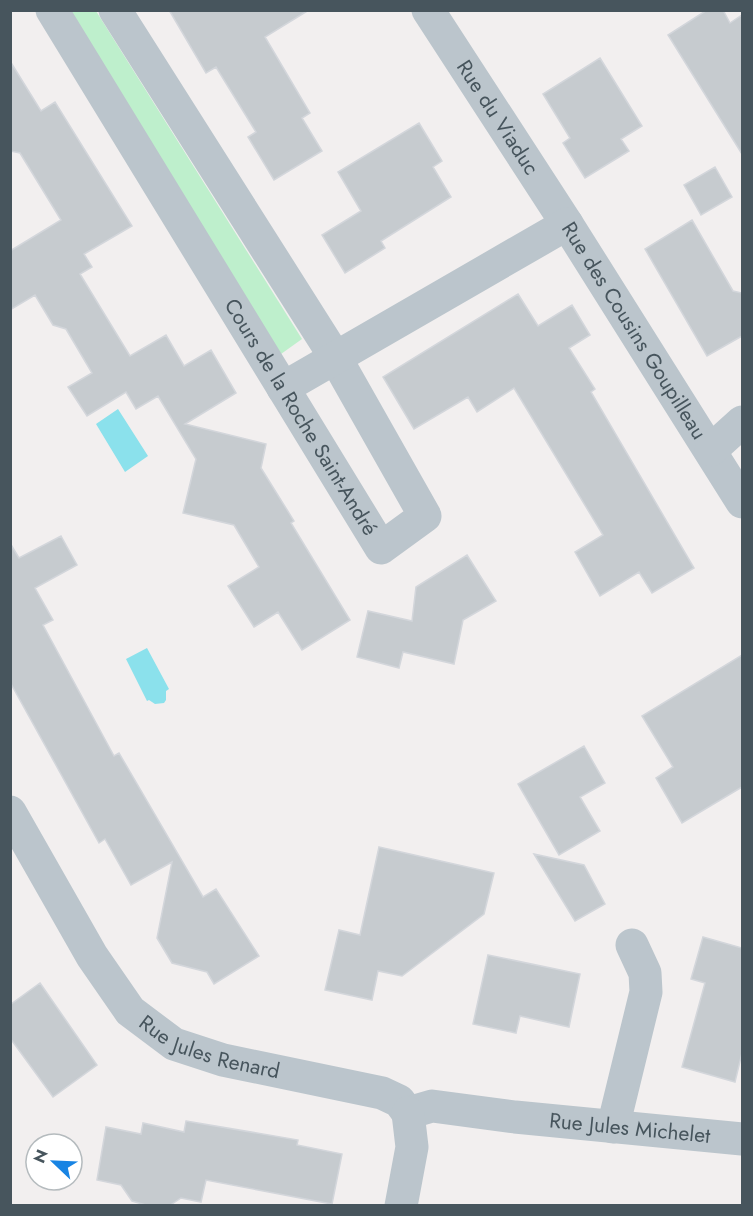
<svg xmlns="http://www.w3.org/2000/svg" width="753" height="1216" font-family="Jost,sans-serif">
  <rect width="100%" height="100%" fill="#f2efef"/>
  <path fill="#beefcc" d="M67,11h29l206,328 -21,15z"/>
  <path fill="#8be1ec" d="M118,409l30,47 -23,16 -29,-48z
    M147,648l22,41 -3,2v9l-2,3 -9,1 -6,-4 -2,1 -21,-42z"/>
  <path fill="#c6cbcf" stroke="#d3d6db" stroke-width="1.5" d="M169,10h140l-44,27 45,76 -8,5 20,33 -48,29 -26,-43 8,-5 -40,-65 -10,6z
    M707,10h16l7,13 12,-8v139l-74,-119z
    M600,58l42,68 -21,13 8,12 -44,27 -22,-35 7,-5 -27,-44z
    M10,61l31,50 14,-9 77,124 -48,28 8,13 -12,7 50,82 36,-21 18,31 27,-16 25,43 -51,31 81,20 -5,24 33,53 -3,2 59,97 -48,30 -24,-38 -24,15 -26,-41 31,-19 -25,-42 -51,-12 13,-54 -38,-63 -22,13 -10,-17 -39,24 -19,-29 24,-14 -26,-44 -13,-4 -18,-30 -25,15v-59l51,-31 -41,-67 -10,-2z
    M419,123l23,38 -9,6 18,30 -70,44 4,7 -40,25 -23,-38 39,-24 -23,-39z
    M715,167l17,30 -31,18 -17,-30z
    M692,220l41,71 9,2v43l-35,20 -62,-107z
    M518,294l20,32 34,-21 18,30 -21,13 26,41 -4,3 103,176 -42,25 -13,-21 -39,24 -25,-44 28,-17 -89,-147 -37,24 -9,-15 -54,32 -31,-52z
    M61,536l16,29 -42,23 18,32 -10,5 71,131 5,-3 84,144 13,-8 43,67 -45,28 -7,-12 -35,-9 -15,-25 15,-76 -41,23 -26,-46 -6,4 -89,-161v-139l9,15z
    M467,555l29,46 -33,19 -9,44 -51,-12 -4,16 -42,-11 11,-46 44,10 4,-34z
    M742,655v132l-60,36 -26,-45 17,-11 -31,-51z
    M584,746l21,37 -25,14 20,34 -41,24 -41,-71z
    M379,847l115,26 -10,41 -82,62 -24,-5 -6,29 -47,-10 14,-60 21,5z
    M534,854l50,11 21,39 -30,17z
    M703,937l39,11v105l-7,29 -53,-15 23,-84 -14,-4z
    M488,955l92,19 -11,53 -49,-11 -4,17 -43,-9z
    M40,983l57,82 -44,32 -43,-59v-33z
    M186,1121l112,19 -1,5 45,9 -10,50 -126,-24 -5,22 -20,-4 -12,8h-20l-17,-5 -11,-16 -24,-5 9,-53 35,7 2,-11 41,9z"/>
  <g fill="none" stroke-linecap="round" stroke-linejoin="round">
    <g stroke="#bbc5cc" stroke-width="33">
      <path id="s1" d="M52,10l329,538 44,-32 -90,-159 -220,-347"/>
      <path id="s2" d="M428,10l139,214"/>
      <path id="s3" d="M283,388l284,-164 175,278"/>
      <path d="M711,450l31,-28"/>
      <path id="s4" d="M10,812l82,144 38,55 44,33 49,16 159,33 17,8 9,12"/>
      <path id="s5" d="M408,1113l24,-7 83,11 227,22"/>
      <path d="M613,1127l33,-135 -1,-19 -13,-28"/>
      <path d="M401,1206l11,-59 -4,-34"/>
    </g>
  </g>
  <g text-anchor="middle" dominant-baseline="central" stroke-width="4.5" stroke-linejoin="round" paint-order="stroke">
    <g font-size="21" fill="#47555d" stroke="#fff">
      <text stroke="none"><textPath href="#s2" startOffset="128">Rue du Viaduc</textPath></text>
      <text stroke="none"><textPath href="#s3" startOffset="454">Rue des Cousins Goupilleau</textPath></text>
      <text stroke="none"><textPath href="#s1" startOffset="477">Cours de la Roche Saint-André</textPath></text>
      <text stroke="none"><textPath href="#s4" startOffset="322">Rue Jules Renard</textPath></text>
      <text stroke="none"><textPath href="#s5" startOffset="224">Rue Jules Michelet</textPath></text>
    </g>
  </g>
  <rect width="753" height="1216" fill="none" stroke="#47555d" stroke-width="24"/>
  <g transform="translate(54 1162) rotate(293)"><circle r="28" fill="#ffffff" stroke="#b5bbbe" stroke-width="1.5"/>
  <path d="M0-4.5L10 22L0 15L-10 22Z" fill="#1884e3"/>
  <text y="-9" font-size="16" font-weight="bold" text-anchor="middle" fill="#47555d">N</text>
  </g>
</svg>
